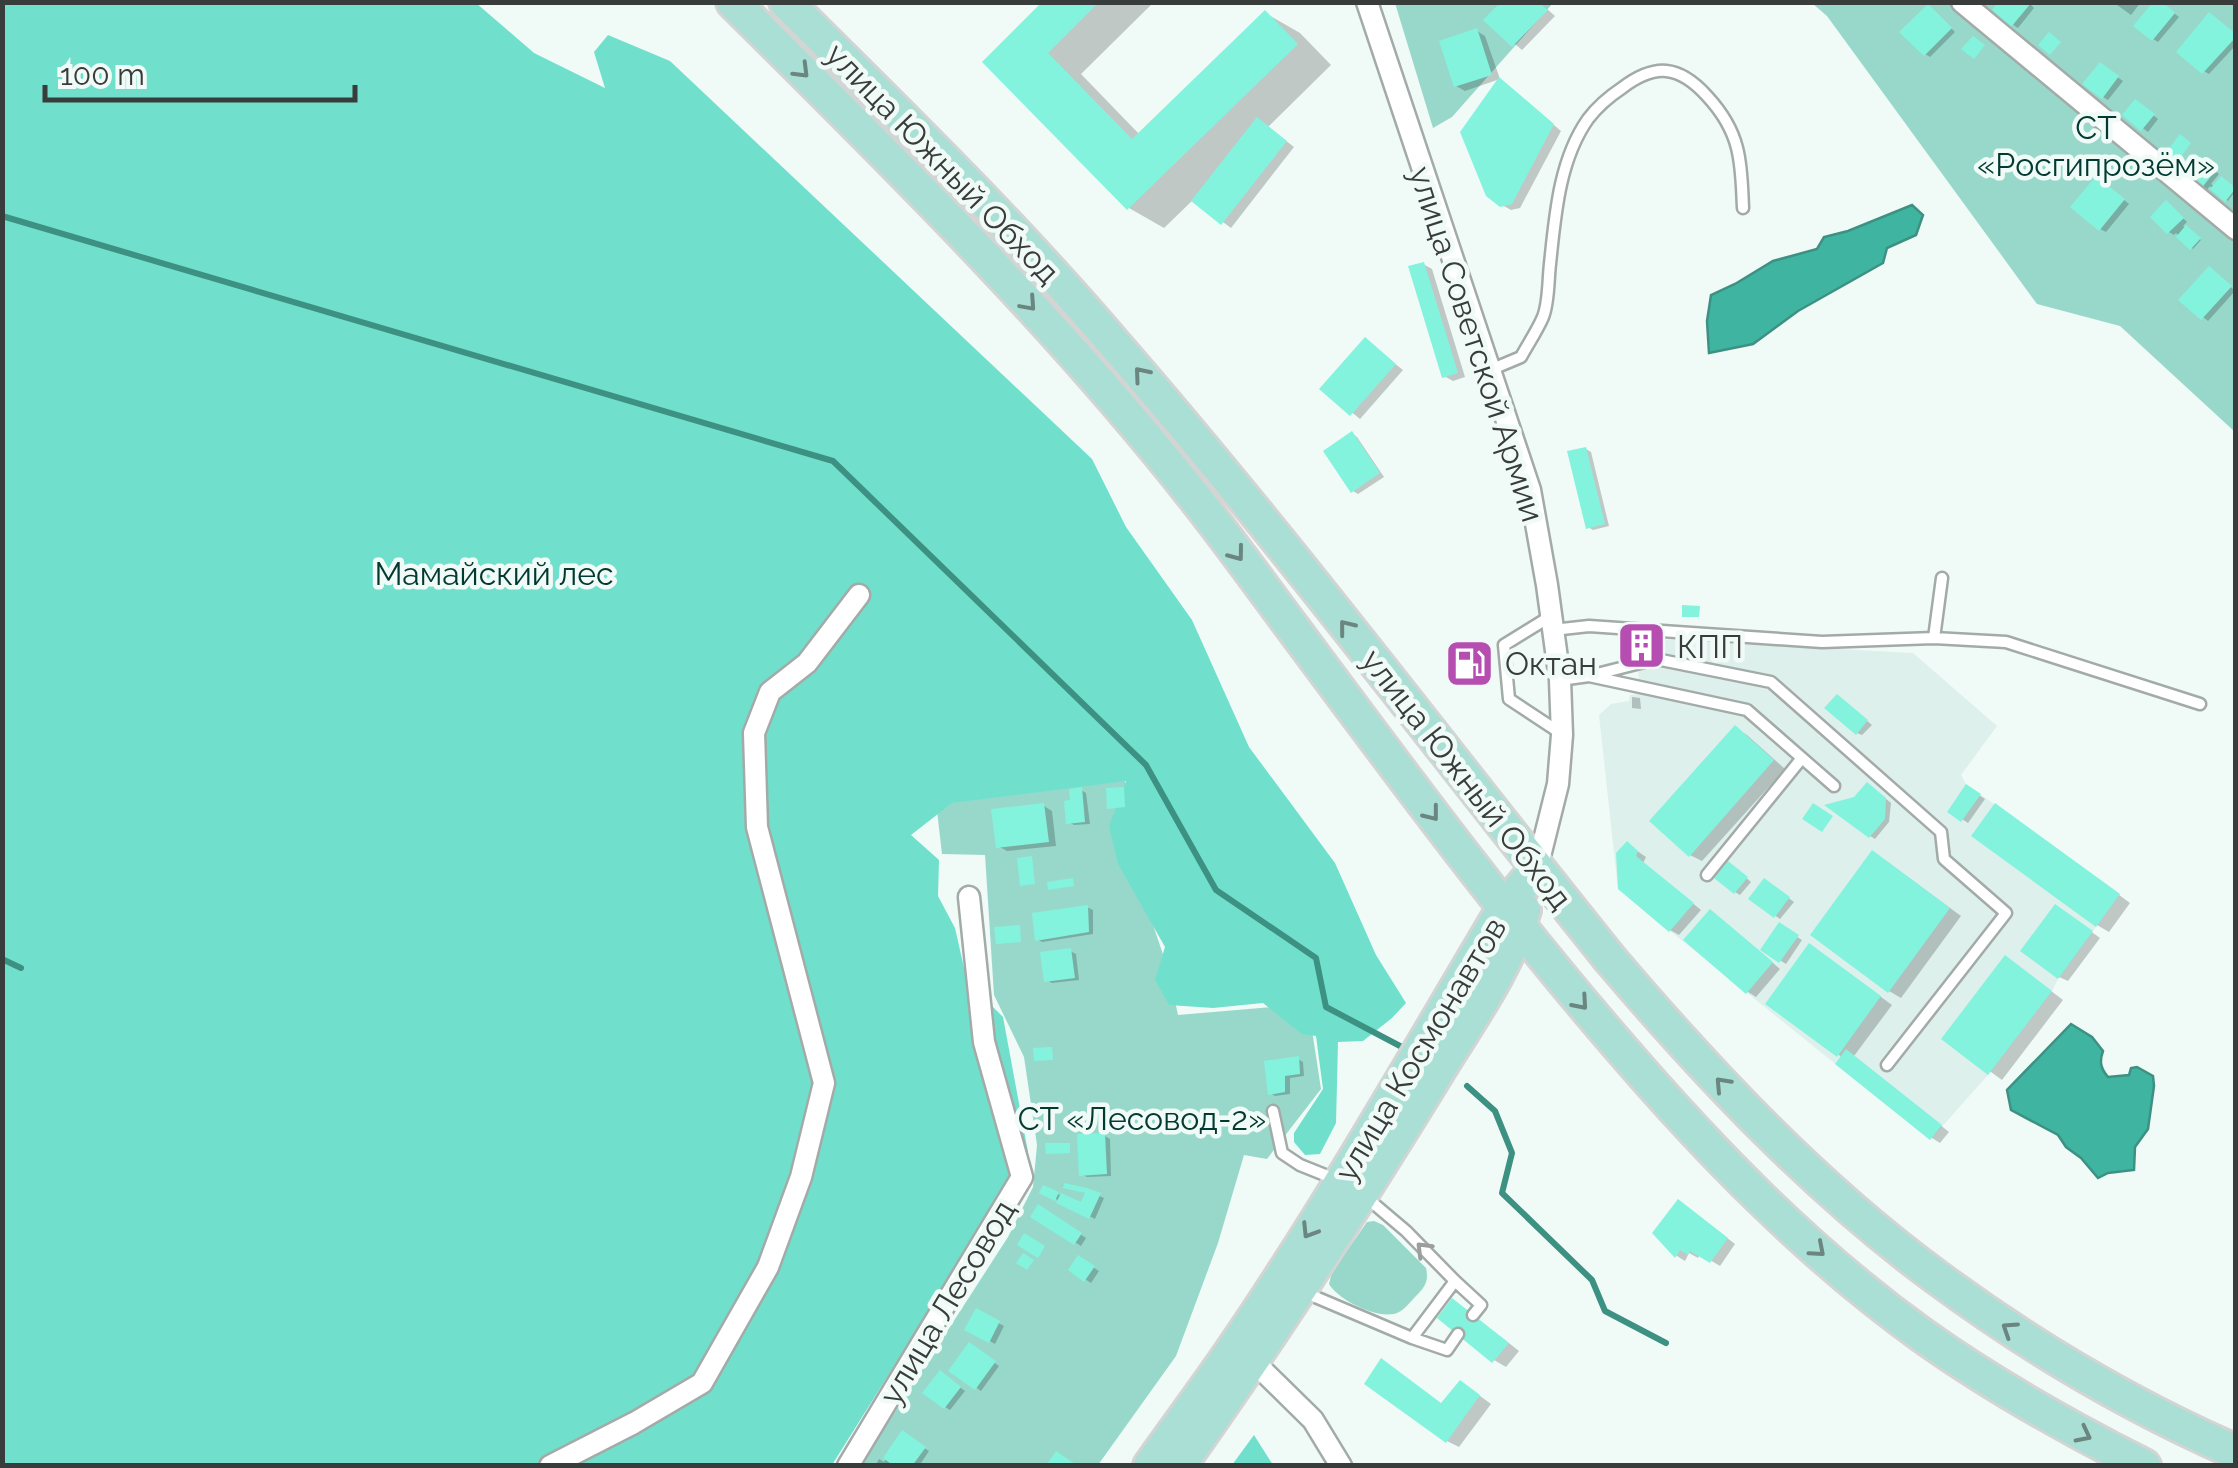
<svg xmlns="http://www.w3.org/2000/svg" width="2238" height="1468" font-family="Raleway,sans-serif">
  <rect width="100%" height="100%" fill="#f0faf7"/>
  <path fill="#def0eb" d="M1638,638l275,15 84,73 -36,49 5,9 154,110 -62,85 -6,12 -64,84 -58,65 -312,-251 -19,-174 12,-11 18,-3 1,-6 9,-1z"/>
  <path fill="#98d8cb" d="M1395,3h158l-101,114 -19,11z
    M1812,3h423v429l-115,-106 -83,-22 -210,-288z
    M1124,776l28,146 16,47 10,46 130,-11 13,85 -54,70 -23,-4 -26,88 -42,113 -78,109 -238,1 148,-229 25,-50 4,-42 -13,-88 -30,-62 -9,-140 -43,-1 -6,-52z
    M1374,1221l9,4 43,43c3,13 -1,19 -10,28 -5,5 -11,13 -17,16 -18,10 -61,-12 -70,-28l3,-12 35,-50z"/>
  <path fill="#70e0cc" d="M3,3h473l58,50 71,35 -11,-36 14,-17 62,26 422,398 34,68 66,93 57,127 86,116 41,92 30,48 -14,15 -29,23 -25,1 -2,81 -16,31 -15,1 -11,-13v-9l29,-44 -7,-53 -14,-2 -39,-31 -50,5 -44,-3 -14,-25 10,-33 -47,-83 -9,-38 17,-45 -174,22 -41,32 28,25 -1,36 17,32 12,53 36,36 25,135 -196,313 -829,1z
    M1254,1435l19,30h-41z"/>
  <path fill="#3fb5a1" stroke="#3d9182" stroke-width="2.5" d="M1912,205l11,10 -7,20 -29,13 -4,15 -85,48 -45,33 -44,9 -2,-32 4,-26 24,-11 38,-23 44,-12 7,-12 24,-6z
    M2071,1024l21,13 11,14c-4,11 -2,18 5,26l21,-2 2,-7 6,-1 16,9 1,10 -6,43 -13,18 -1,23 -26,3 -10,5 -17,-20 -15,-11 -8,-12 -47,-25 -4,-20z"/>
  <path fill="#0003" d="M1046,2h108l-73,72 59,61 125,-122 35,20 31,32 -63,62 26,20 -63,81 -38,-28 -29,28 -35,-20 -144,-146z
    M1539,2l16,14 -33,34 -35,-30z
    M2028,2l6,6 -16,20 -5,-3z
    M2113,2h28l-10,13z
    M2162,4l17,13 -21,25 -5,-3z
    M1933,10l22,22 -25,25 -5,-3z
    M1477,31l8,5 15,43 -35,12 -9,-5z
    M2236,36v9l-27,29 -5,-3z
    M2105,68l18,13 -15,19 -5,-3z
    M1500,80l61,51 -41,77 -9,2 -9,-5z
    M2141,105l17,14 -10,13 -23,-17z
    M2203,162l16,12 -8,10 4,3 7,-8 14,11 -8,11 -18,-15 -4,5 -5,-3z
    M2102,182l27,22 -23,28 -6,-3z
    M2171,206l16,16 -4,4 18,14 -8,9 -17,-16 -2,2 -5,-3 -16,-15z
    M1423,264l9,5 33,108 -12,4 -9,-5z
    M2215,272l20,19 -27,30 -26,-21z
    M1365,340l38,30 -43,49 -37,-30z
    M1352,434l5,3 27,40 -26,17 -5,-3z
    M1586,449l5,3 18,74 -16,4 -5,-3z
    M1640,640l8,1 -1,13 -7,-1z
    M1632,697l8,1 1,11 -9,-1z
    M1842,700l30,25 -10,10 -5,-2z
    M1735,728l12,7 38,34 -83,92 -12,-6z
    M1967,787l18,12 -17,24 -18,-12z
    M1873,788l18,15 -2,19 -14,17 -5,-3 -14,-36z
    M1081,790l5,3 4,31 -16,1 -5,-3 4,-20z
    M1044,806l8,5 4,35 -49,5 -9,-5z
    M2008,813l122,90 -21,29 -12,-7z
    M1627,844l19,13 -3,6 58,47 -22,25 -9,-5z
    M1885,860l76,56 -60,82 -12,-7z
    M1734,867l17,15 -11,13 -5,-3z
    M1770,884l24,18 -14,17 -28,-20z
    M1087,907l6,3v24l-51,8 -5,-3z
    M2064,912l36,26 -32,43 -9,-4z
    M1719,917l61,52 -24,28 -8,-5z
    M1780,926l22,14 -16,24 -22,-14z
    M1070,951l6,3 3,26 -27,3 -5,-3z
    M1821,953l71,52 -38,51 95,76 -9,11 -8,-5 -93,-83z
    M2017,965l46,35 -61,80 -58,-42z
    M1298,1059l5,3 1,14 -14,2v16l-15,2 -5,-3z
    M1105,1136l5,3 1,37 -24,1 -6,-3z
    M1061,1185l25,5 18,8 -9,21 -53,-27 3,-4 38,18 5,-12z
    M1039,1207l47,31 -5,8 -48,-30z
    M1687,1207l48,37 -15,22 -20,-12 -2,4 -9,-5 -4,8 -8,-5 -22,-23z
    M1079,1258l20,13 -8,12 -20,-13z
    M977,1312l27,14 -9,18 -27,-15z
    M1500,1336l19,15 -13,16 -12,-7z
    M969,1345l30,21 -18,25 -30,-21z
    M945,1376l20,15 -15,19 -5,-3z
    M1472,1390l19,14 -32,43 -12,-6 -5,-36z
    M902,1434l27,17 -10,15h-44l4,-7 5,3z"/>
  <g fill="none" stroke-linecap="round" stroke-linejoin="round">
    <path stroke="#3d9182" stroke-width="6" d="M2,216l831,245 313,304 70,125 100,68 10,49 74,39
      M2,959l19,9
      M1467,1086l28,25 17,42 -10,40 90,87 13,31 61,32"/>
  </g>
  <path fill="#83f3de" d="M1042,2h57l-51,51 84,86 133,-129 33,34 -171,166 -145,-148z
    M1501,2h38l9,8 -36,37 -29,-27z
    M1998,2h34l-21,25 -19,-17z
    M2153,2h10l12,11 -23,28 -19,-15z
    M1928,4l24,24 -28,28 -25,-24z
    M2209,12l27,22v3l-34,37 -26,-22z
    M1477,28l15,47 -38,12 -15,-46z
    M2049,32l12,10 -11,13 -12,-10z
    M1973,36l12,9 -11,14 -13,-10z
    M2100,62l19,14 -17,23 -20,-15z
    M1499,77l55,47 -42,80 -12,3 -14,-11 -26,-64z
    M2135,99l20,15 -14,17 -19,-16z
    M1257,117l30,24 -66,84 -30,-24z
    M2180,134l11,9 -14,19 -12,-8z
    M2198,155l18,15 -16,20 -18,-14z
    M2096,176l29,23 -26,32 -29,-24z
    M2221,176l15,12 -11,14 -15,-13z
    M2166,200l18,18 -17,16 -17,-17z
    M2186,225l15,13 -11,12 -14,-13z
    M1424,262l34,111 -16,5 -34,-112z
    M2209,266l23,20 -31,34 -23,-20z
    M1365,337l31,27 -46,52 -31,-27z
    M1352,431l28,42 -29,20 -28,-42z
    M1586,447l19,77 -19,5 -19,-78z
    M1682,605l18,1 -1,11h-17z
    M1473,651l3,22 -16,3 -3,-23z
    M1837,694l31,26 -12,15 -32,-27z
    M1735,725l39,35 -85,97 -40,-36z
    M1867,782l19,16 -1,21 -16,19 -45,-33 30,-8z
    M1966,784l15,10 -20,28 -14,-10z
    M1082,787l3,35 -19,2 -2,-23 6,-1 -1,-11z
    M1124,787l1,20 -18,2 -1,-21z
    M1044,803l5,39 -53,6 -5,-39z
    M1813,803l20,13 -11,16 -20,-13z
    M1995,803l125,91 -24,33 -125,-91z
    M1627,841l11,10 -2,5 58,47 -25,29 -51,-43 -2,-36z
    M1872,850l78,58 -62,85 -78,-58z
    M1032,856l3,28 -15,2 -3,-28z
    M1728,861l20,16 -14,17 -20,-16z
    M1073,878l1,8 -26,4 -1,-8z
    M1764,878l26,19 -16,21 -26,-19z
    M2055,904l38,27 -35,48 -38,-28z
    M1088,905l1,27 -54,9 -3,-28z
    M1710,909l63,53 -27,32 -63,-54z
    M1779,922l20,13 -20,28 -19,-13z
    M1020,925l1,17 -25,2 -2,-17z
    M1809,943l72,53 -44,61 -72,-53z
    M1071,948l4,30 -31,4 -4,-30z
    M2005,955l47,36 -64,84 -47,-36z
    M1052,1047l1,13 -19,1 -1,-13z
    M1846,1049l96,76 -12,15 -95,-76z
    M1299,1056l1,18 -15,2v16l-17,3 -4,-34z
    M1105,1133l2,41 -28,2 -2,-42z
    M1045,1143h25v10l-24,1z
    M1064,1183l23,5 14,5 -12,26 -33,-16 5,-10 20,9 4,-9 -22,-5z
    M1043,1185l16,7 -4,9 -16,-8z
    M1678,1199l50,39 -18,25 -20,-12 -2,4 -8,-5 -5,8 -23,-25z
    M1038,1204l44,29 -8,12 -44,-28z
    M1024,1233l21,13 -7,12 -21,-13z
    M1023,1253l11,7 -7,10 -11,-7z
    M1078,1255l17,11 -11,16 -16,-12z
    M1452,1298l57,45 -17,20 -55,-45z
    M976,1308l24,13 -11,22 -25,-13z
    M969,1342l27,19 -21,29 -27,-19z
    M1381,1358l60,45 19,-23 20,15 -34,48 -82,-59z
    M940,1370l21,17 -17,22 -22,-16z
    M902,1430l24,17 -14,19h-18l-11,-8z
    M1056,1451l22,15h-32z"/>
  <g fill="none" stroke-linecap="round" stroke-linejoin="round">
    <defs>
      <path id="lane" d="M1490,370l31,-13c7,-13 16,-26 22,-40 6,-15 5,-36 7,-53 5,-48 9,-104 38,-145 9,-12 22,-23 34,-31 33,-25 57,-23 85,8 13,14 25,32 30,52 5,19 5,40 6,60
        M1551,616l-47,29 5,54 53,35
        M1553,630l36,-4 233,16 112,-4 72,4 194,62
        M1934,638l8,-60
        M1589,676l67,-17 115,23 170,150 3,27 62,54 -119,152
        M1560,680l29,-4 158,34 87,76
        M1707,875l95,-117
        M1273,1111l9,42 18,12 35,14
        M1455,1281l26,24 -8,10
        M1306,1293l106,45 43,-57 -49,-50 -39,-33
        M1412,1338l35,12 11,-16"/>
      <path id="street" d="M1367,2l163,488 17,95 13,95 2,55 -4,49 -21,84
        M1962,2l274,227
        M1253,1361l60,59 28,46
        M550,1466l84,-43 68,-40 66,-116 33,-90 23,-94 -67,-256 -3,-94 16,-41 37,-29 52,-68
        M848,1466l174,-289 -38,-135 -15,-145"/>
      <path id="primary" d="M733,2c161,160 323,319 463,497 34,43 66,88 99,132 104,140 208,281 323,414 91,106 190,208 304,290 70,50 145,92 222,131
        M786,2c113,112 227,223 330,344 172,198 329,408 494,613 97,114 204,228 325,317 93,69 194,129 301,176
        M1150,1466c28,-40 57,-78 84,-118 97,-142 182,-292 270,-440l33,-40
        M1179,1466c89,-125 171,-252 251,-382 32,-54 77,-113 94,-174"/>
    </defs>
    <use href="#lane" stroke="#a3aba9" stroke-width="15"/>
    <use href="#street" stroke="#a3aba9" stroke-width="25"/>
    <use href="#primary" stroke="#d3d4d4" stroke-width="38"/>
    <use href="#lane" stroke="#fff" stroke-width="10"/>
    <use href="#street" stroke="#fff" stroke-width="20"/>
    <use href="#primary" stroke="#a9dfd4" stroke-width="32"/>
  </g>
  <defs><path id="oneway-chevron" d="M-2-3.5L2.5 0L-2 3.5" fill="none" stroke-width="1.6" stroke-linecap="round" stroke-linejoin="round" transform="scale(2.5)"/></defs>
  <g stroke="#6b8580">
    <use href="#oneway-chevron" transform="translate(802 71) rotate(45)"/>
    <use href="#oneway-chevron" transform="translate(1029 304) rotate(48)"/>
    <use href="#oneway-chevron" transform="translate(1141 374) rotate(-130)"/>
    <use href="#oneway-chevron" transform="translate(1237 554) rotate(53)"/>
    <use href="#oneway-chevron" transform="translate(1346 627) rotate(-128)"/>
    <use href="#oneway-chevron" transform="translate(1432 814) rotate(52)"/>
    <use href="#oneway-chevron" transform="translate(1581 1003) rotate(49)"/>
    <use href="#oneway-chevron" transform="translate(1722 1084) rotate(-133)"/>
    <use href="#oneway-chevron" transform="translate(1309 1231) rotate(122)"/>
    <use href="#oneway-chevron" transform="translate(1818 1250) rotate(41)"/>
    <use href="#oneway-chevron" transform="translate(2009 1329) rotate(-147)"/>
    <use href="#oneway-chevron" transform="translate(2084 1435) rotate(27)"/>
  </g>
  <use stroke="#9c9e9d" href="#oneway-chevron" transform="translate(1423 1249) rotate(-135)"/>
  <defs>
    <symbol id="building-square" viewBox="-11 -11 22 22"><rect x="-9" y="-9" width="18" height="18" rx="4" fill="#b64db0" stroke="#f0faf7"/><path d="M-4-6H4V6H1V3H-1V6H-4ZM-2.5-4.3h1.7v1.8h-1.7ZM.8-4.3h1.7v1.8H.8ZM-2.5-1h1.7V.8h-1.7ZM.8-1h1.7V.8H.8Z" fill="#fff"/></symbol>
    <symbol id="fuel-square" viewBox="-11 -11 22 22"><rect x="-9" y="-9" width="18" height="18" rx="4" fill="#b64db0" stroke="#f0faf7"/><path d="M-5.5-6h7V0h2V4h1.3V-2.5L3-4.5l.8-.8L6-3V5H2.5V1h-1V6h-7ZM-4.2-4.7v3.2H.2V-4.7Z" fill="#fff"/></symbol>
  </defs>
  <g fill-rule="evenodd">
    <use href="#building-square" x="1614" y="618" width="55" height="55"/>
    <use href="#fuel-square" x="1442" y="636" width="55" height="55"/>
  </g>
  <g text-anchor="middle" dominant-baseline="central" stroke-width="9" stroke-linejoin="round" paint-order="stroke">
    <g font-size="32" fill="#023931" stroke="#f0faf7">
      <text x="2096" y="127">СТ<tspan x="2096" dy="37">«Росгипрозём»</tspan></text>
      <text x="494" y="573">Мамайский лес</text>
      <text x="1142" y="1118">СТ «Лесовод-2»</text>
    </g>
    <g font-size="32" fill="#383c3b" stroke="#f0faf7">
      <text transform="translate(943 163) rotate(46)">улица Южный Обход</text>
      <text transform="translate(1477 344) rotate(72)">улица Советской Армии</text>
      <text transform="translate(1467 779) rotate(52)">улица Южный Обход</text>
      <text transform="translate(1420 1049) rotate(-59)">улица Космонавтов</text>
      <text transform="translate(947 1302) rotate(-59)">улица Лесовод</text>
    </g>
    <g font-size="32" fill="#383c3b" stroke="#f0faf7" text-anchor="start">
      <text x="1677" y="646">КПП</text>
      <text x="1505" y="663">Октан</text>
    </g>
  </g>
  <rect width="2238" height="1468" fill="none" stroke="#383c3b" stroke-width="10"/>
  <path d="M45 85v15h310v-15" fill="none" stroke="#383c3b" stroke-width="5"/>
  <text x="60" y="85" font-size="30" fill="#383c3b" stroke="#f0faf7" stroke-width="8" paint-order="stroke">100 m</text>
</svg>
